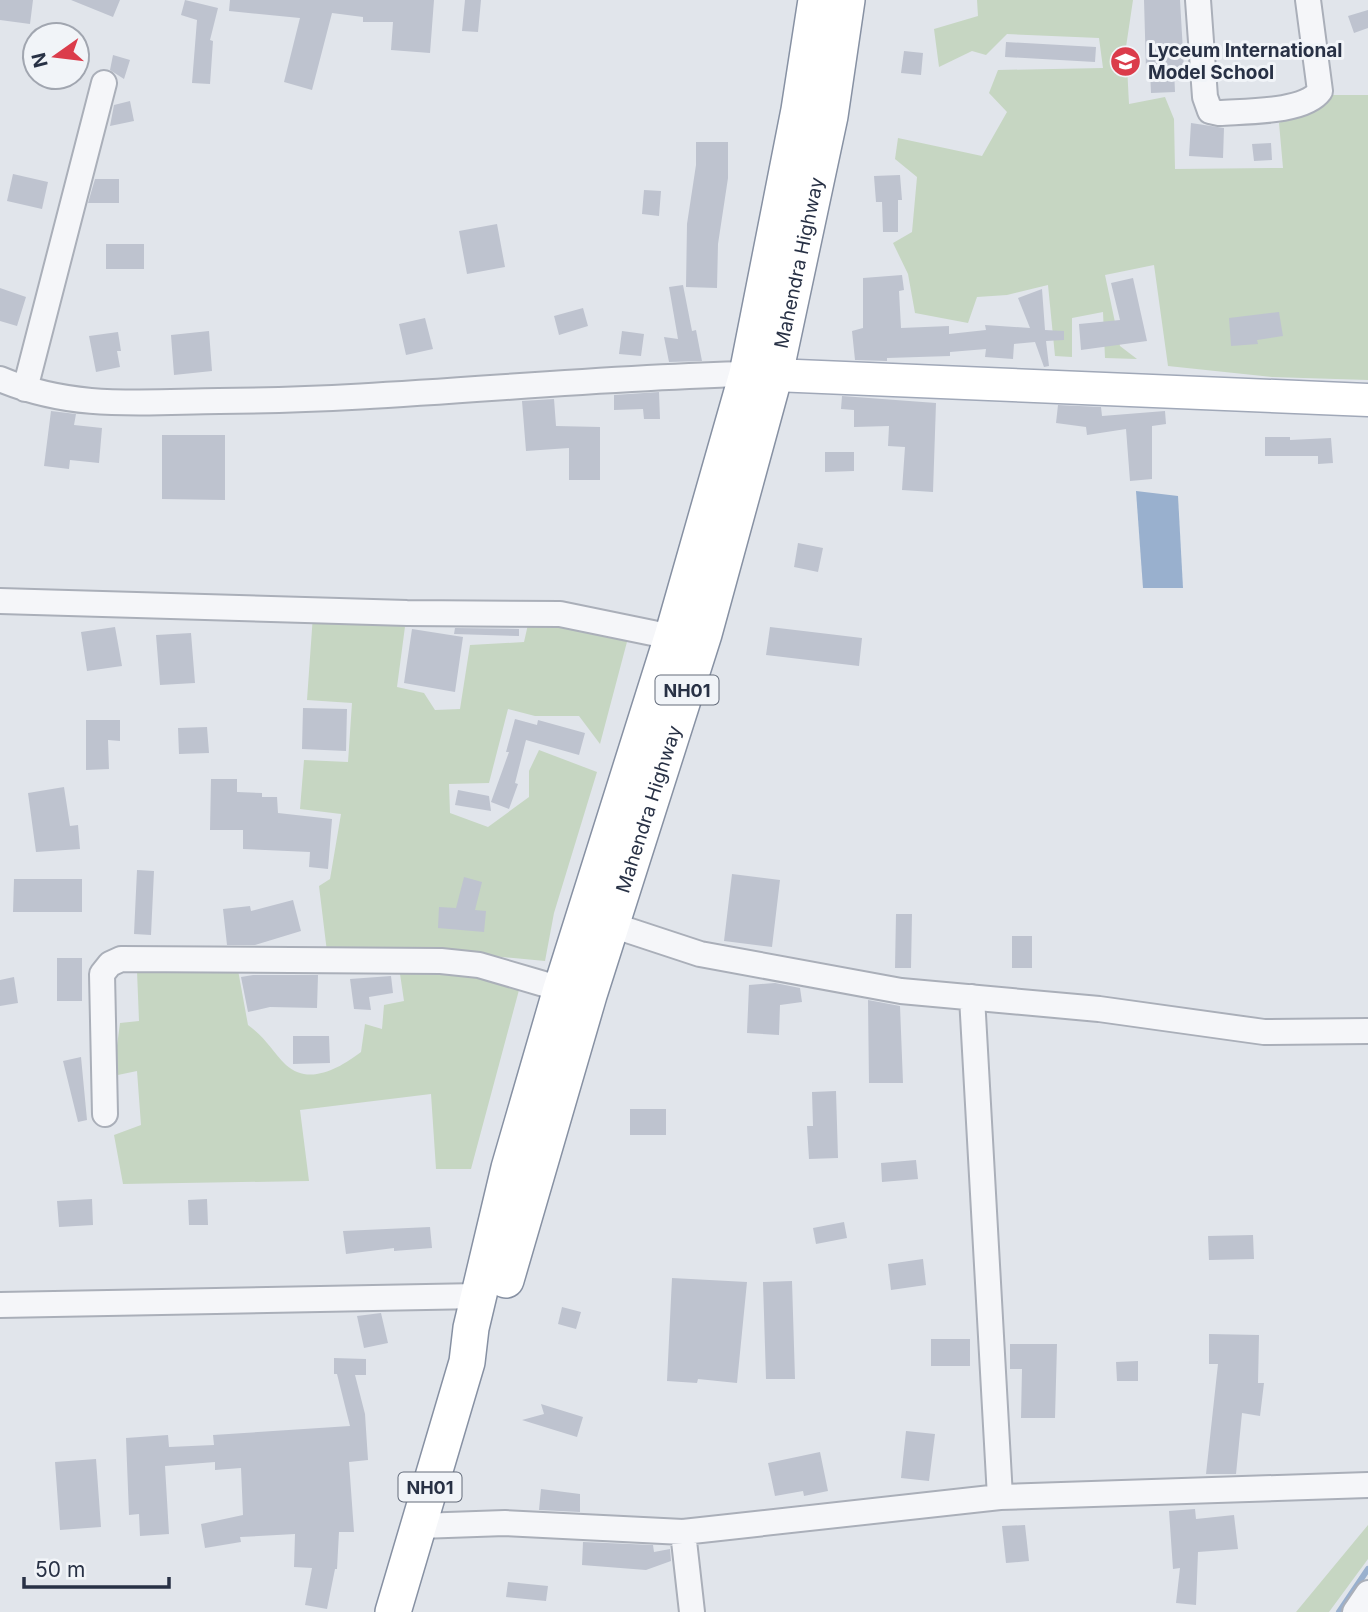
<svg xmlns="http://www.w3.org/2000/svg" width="1368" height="1612" font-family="Inter,sans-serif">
  <rect width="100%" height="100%" fill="#e1e5eb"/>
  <path fill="#c6d6c2" d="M977,0h156l-7,47 3,57 36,-7 9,22 1,50 108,-1 -4,-45 54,-28h35v285l-96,-3 -104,-11 -14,-101 -49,10 15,71 17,13 -32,-1 -2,-46 -31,6v39l-17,-1 -7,-71 -41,10 -30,2 -9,26 -53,-10 -7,-39 -15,-31 19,-11 5,-55 -22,-18 3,-21 84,18 25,-44 -18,-19 9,-23 105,-2 -4,-30 -92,-4 -21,21 -14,-4 -33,16 -5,-38 44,-13z
    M313,615l93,4 -9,68 27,6 11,17 25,-1 10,-64 54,-3 5,-22 99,18 -28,106 -21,-28h-44l-27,-7 -19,74 -40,1 1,29 38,14 41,-30v-26l10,-21 58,22 -43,141 -9,48 -127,-12 -91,3 -8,-66 11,-7 11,-65 -41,-5 4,-49 44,2 4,-59 -45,-3z
    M447,966l72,24 -48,179h-35l-5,-75 -131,16 9,71 -186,3 -9,-49 27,-10 -4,-54 -24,5 7,-53 19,-2 -2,-50 101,-1 10,55c18,13 24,26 38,40 23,21 54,3 75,-13l4,-28 17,5 2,-24 20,-4 -5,-34z
    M1368,1525v34l-39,53h-33z"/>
  <path fill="#99b0ce" d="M1136,491l42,5 5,92h-40z"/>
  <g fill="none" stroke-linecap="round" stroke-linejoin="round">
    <path stroke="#99b0ce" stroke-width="6" d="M1339,1612l29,-43"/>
  </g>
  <path fill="#bec3cf" d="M0,0h33l-3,24 -30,-4z
    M71,0h49l-7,17z
    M185,0l33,8 -8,32 3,1 -3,43 -18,-1 5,-63 -16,-5z
    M230,0h204l-4,53 -39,-3 2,-28h-30v-5l-31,-4 -20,77 -28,-8 16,-64 -71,-7z
    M465,0h16l-3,32 -16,-1z
    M1144,0h36l4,69h-10l1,23 -24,1 -1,-23h-4z
    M1368,10v18l-14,5 -6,-17z
    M1006,42l90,5 -1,15 -90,-5z
    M904,51l19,2 -2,22 -20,-2z
    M113,55l17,5 -6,19 -14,-9z
    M130,101l4,20 -24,5 4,-21z
    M1191,123l33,5 -1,30 -34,-2z
    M696,142h32v36l-10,66 -1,44 -31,-1 1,-63 9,-59z
    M1271,143l1,17 -18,1 -2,-17z
    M13,174l35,8 -6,27 -35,-8z
    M900,175l2,25h-4v32h-15l-1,-30h-6l-2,-26z
    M95,179h24v24h-31z
    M644,190l17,1 -2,25 -17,-2z
    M497,224l8,43 -38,7 -8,-43z
    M106,244h38v25h-38z
    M902,275l2,15 -5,1 2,37 48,-2v8l37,-4 -1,-5 45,3 -12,-30 24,-9 3,41 19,1v9l-18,1 3,25 -5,1 -9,-25 -21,2 -1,15 -28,-2 1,-8 -36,3v4l-63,2v3l-32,-1 -3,-29 11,-3v-50z
    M1133,278l14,63 -66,9 -2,-26 41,-4 -9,-37z
    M683,285l9,46 4,-1 6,31 -33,1 -5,-25 14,2 -9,-52z
    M0,288l26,9 -9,29 -17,-5z
    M583,308l5,18 -29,9 -5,-19z
    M1279,312l4,24 -26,4 1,4 -27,2 -2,-28z
    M425,318l8,31 -27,6 -7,-31z
    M209,331l3,40 -38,4 -3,-40z
    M622,331l22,3 -3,22 -22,-2z
    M118,332l3,19h-4l3,16 -24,5 -7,-36z
    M659,392l1,27h-16l-1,-10 -29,1v-15z
    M842,396l94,7 -3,89 -31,-2 3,-43 -17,-1 1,-20 -35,1v-17l-13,-1z
    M554,399l2,27 44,1v53h-31v-32l-43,3 -4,-50z
    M1058,405l43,2 1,9 63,-5 1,13 -14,2v53l-22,2 -4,-52 -39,6 -1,-8 -30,-4z
    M51,411l25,3 -2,11 28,3 -3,35 -29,-3 -1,9 -25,-3z
    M162,435h63v65l-63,-1z
    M1265,437h25v3l41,-2 2,25 -15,1v-8h-53z
    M825,452h29v19l-29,1z
    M798,543l25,5 -5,24 -24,-5z
    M115,627l7,39 -35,5 -6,-39z
    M770,627l92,11 -3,28 -93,-11z
    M455,628l64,1v7l-65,-2z
    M412,629l51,8 -8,55 -51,-9z
    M191,633l4,50 -35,2 -4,-50z
    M303,708l44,1 -1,42 -44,-2z
    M515,719l22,6 1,-5 47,13 -6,22 -53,-15 -11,43 3,1 -9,25 -18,-7 18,-50h-3z
    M86,720h34v21l-12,-1 1,29 -23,1z
    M207,727l2,26 -30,1 -1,-26z
    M211,779h26v13l25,1v4h15l1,16 54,6 -4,50 -19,-2 1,-15 -67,-3v-19h-33z
    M64,787l6,39 8,-1 2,24 -44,3 -8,-59z
    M458,790l31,6 2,15 -36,-6z
    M137,870l17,1 -3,64 -17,-1z
    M732,874l48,6 -8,67 -48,-6z
    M464,877l18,5 -7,28 11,1 -2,21 -46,-4 1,-21 17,1z
    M14,879h68v33h-69z
    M293,900l8,31 -46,14h-28l-4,-36 27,-3 1,5z
    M896,914h16l-1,54h-16z
    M1012,936h20v32h-20z
    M57,958h25v43h-25z
    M253,975h65l-1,33 -47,-1 -22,5 -7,-35z
    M391,976l2,17 -24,4 2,13 -17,-1 -4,-30z
    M14,977l4,26 -18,3v-26z
    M775,983l25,5 2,14 -22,3 -1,30 -32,-2 2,-48z
    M868,1000l32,6 3,77h-34z
    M293,1036h36l1,27 -37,1z
    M81,1057l6,63 -9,2 -15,-61z
    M836,1091l2,67 -29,1 -2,-33h6l-1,-34z
    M630,1109h36v26h-36z
    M916,1160l2,19 -36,3 -1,-19z
    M92,1199l1,26 -34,2 -2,-26z
    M207,1199l1,26h-19l-1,-25z
    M844,1222l3,16 -31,6 -3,-16z
    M430,1227l2,21 -38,3v-3l-48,6 -3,-23z
    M1253,1235l1,24 -45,1 -1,-24z
    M923,1259l3,26 -35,5 -3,-26z
    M672,1278l75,4 -10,101 -39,-4 -1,4 -30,-2z
    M792,1281l3,98h-29l-3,-97z
    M562,1307l19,5 -5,17 -18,-5z
    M381,1313l7,30 -24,5 -7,-32z
    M1209,1334l50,1 -1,48h6l-4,33 -18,-3 -6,61h-30l12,-110h-9z
    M931,1339h39v27h-39z
    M1010,1344h47l-2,74h-34l1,-49h-12z
    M334,1358l32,1v16h-11l10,39 3,46 -19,2 5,70h-15l-2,37h-2l-8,40 -22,-4 7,-37 -18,-1 1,-33 -55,3 1,5 -36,6 -4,-24 42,-9 -2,-47 -26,2v-8l-50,4 4,68 -29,2 -1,-22 -10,1 -3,-77 42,-3 1,12 45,-2 -1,-10 137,-9 -13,-52h-3z
    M1138,1361v20h-21l-1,-19z
    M541,1404l42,13 -6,20 -55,-17 22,-6z
    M906,1431l29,3 -6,47 -28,-3z
    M820,1452l8,39 -24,5 -1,-5 -28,5 -7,-33z
    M96,1459l5,68 -41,3 -5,-68z
    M541,1489l39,5v18l-41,-2z
    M1195,1509l1,10 38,-4 4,34 -40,3 -2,53 -20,-2 4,-35 -7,1 -4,-58z
    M1025,1525l4,36 -23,2 -4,-37z
    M583,1542l70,3 1,7 16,-3 1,12 -25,9 -64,-5z
    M508,1582l40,4 -2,15 -40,-4z"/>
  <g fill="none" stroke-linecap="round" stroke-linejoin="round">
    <defs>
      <path id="minor" d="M1198,0l7,97 5,14 9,2c25,-2 85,0 101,-22l-12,-91
        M0,379c73,31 141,23 219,22 176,-1 351,-23 528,-27
        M25,389l79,-306
        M0,601l407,12 153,1 112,23
        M612,925l88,29 201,37 198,18 165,23 104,-1
        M972,997l28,500
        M105,1114l-3,-140 8,-10 11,-5 320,2 38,4 82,24
        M0,1305l479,-9
        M419,1526l86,-3 178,9 317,-35 368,-12
        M683,1532l9,80
        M1355,1612l13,-19"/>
      <path id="major" d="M752,374l616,26"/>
      <g id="highway">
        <path id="s1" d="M506,1280l83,-285 115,-361 71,-260 55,-258 17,-116"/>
        <path d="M393,1612l74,-250 4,-34 38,-160 52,-179 111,-352 75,-263 52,-264 17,-110"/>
      </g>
    </defs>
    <use href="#minor" stroke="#aaafb9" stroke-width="28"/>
    <use href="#major" stroke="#a0a8b8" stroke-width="35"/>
    <use href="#highway" stroke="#8791a3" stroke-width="38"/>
    <use href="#minor" stroke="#f5f6f9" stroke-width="24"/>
    <use href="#major" stroke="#fff" stroke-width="32"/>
    <use href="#highway" stroke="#fff" stroke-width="35"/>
  </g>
  <defs>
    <symbol id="school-disc" viewBox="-11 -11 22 22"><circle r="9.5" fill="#db3c4b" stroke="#f1f4f8"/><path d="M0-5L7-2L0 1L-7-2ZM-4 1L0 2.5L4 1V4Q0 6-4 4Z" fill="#fff"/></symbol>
  </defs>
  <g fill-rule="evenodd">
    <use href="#school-disc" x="1108" y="44" width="35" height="35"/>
  </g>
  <g text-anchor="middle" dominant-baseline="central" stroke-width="6" stroke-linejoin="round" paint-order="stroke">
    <g fill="#f1f4f8" stroke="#646c7b" stroke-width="2">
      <rect x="655.5" y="675.5" width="63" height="29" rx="5"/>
      <rect x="398.5" y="1472.5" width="63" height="29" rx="5"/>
    </g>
    <g font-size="18" font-weight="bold" fill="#283145">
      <text x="687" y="690">NH01</text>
      <text x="430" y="1487">NH01</text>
    </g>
    <g font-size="19" font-weight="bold" fill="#283145" stroke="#f1f4f8" text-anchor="start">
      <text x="1148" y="50">Lyceum International<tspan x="1148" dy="22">Model School</tspan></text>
    </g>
    <g font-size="19" fill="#283145" stroke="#f1f4f8">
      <text stroke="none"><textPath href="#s1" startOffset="1059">Mahendra Highway</textPath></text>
      <text stroke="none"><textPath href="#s1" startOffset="492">Mahendra Highway</textPath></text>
    </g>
  </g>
  <g transform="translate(56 56) rotate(256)"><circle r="33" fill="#f1f4f8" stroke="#a1a6b0" stroke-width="2"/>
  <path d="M0-5L12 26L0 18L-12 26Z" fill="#db3c4b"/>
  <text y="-10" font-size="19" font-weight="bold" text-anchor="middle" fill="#283145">N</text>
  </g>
  <path d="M24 1577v10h145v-10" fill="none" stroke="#283145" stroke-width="3.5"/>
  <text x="35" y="1577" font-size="21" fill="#283145" stroke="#f1f4f8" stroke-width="5" paint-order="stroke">50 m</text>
</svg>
